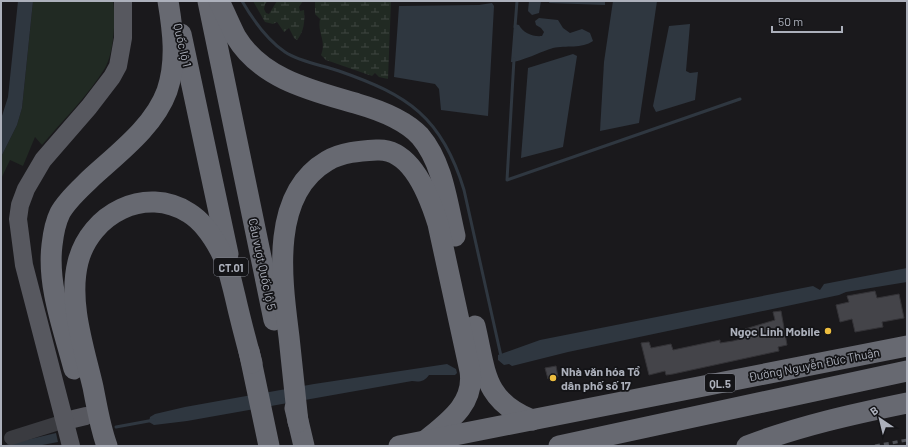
<svg xmlns="http://www.w3.org/2000/svg" width="908" height="447" viewBox="0 0 908 447" font-family="Barlow,sans-serif">
<defs>
<pattern id="wetland-marsh" width="20" height="14" patternUnits="userSpaceOnUse"><rect width="20" height="14" fill="#212a23"/><path d="M1 5h8M5 5V1M11 12h8M15 12V8" fill="none" stroke="#3f4641"/></pattern>
</defs>
<rect width="100%" height="100%" fill="#1a191c"/>
<path fill="#212a23" d="M33 1H113C116 18 114 53 105 68 88 96 63 120 42 145L35 137 23 166 10 160 1 179V157L17 125 22 108Z"/>
<g fill="url(#wetland-marsh)">
<path d="M253 1H268L265 4 264 9 266 13 269 14 277 1H303L299 7 300 11 304 10C305 21 304 32 297 40L294 38 289 28 284 32 277 22 273 24 265 22Z"/>
<path d="M315 1H391L388 79 379 77 375 73 372 76 326 60 321 55C327 41 317 33 320 19L315 14Z"/>
</g>
<g fill="#2f3740">
<polygon points="18,1 33,1 22,108 17,125 1,157 1,119 8,97"/>
<polygon points="529,1 541,1 539,13 532,15 528,11"/>
<polygon points="550,1 605,1 605,5 549,3"/>
<polygon points="613,1 657,1 639,123 600,131 604,62"/>
<polygon points="492,3 494,6 488,116 441,110 439,89 435,84 394,77 399,6 479,5"/>
<path d="M539 18 558 20 563 28 570 33 582 29 590 33 593 41C582 49 566 45 553 48 542 51 521 62 511 62L514 24 519 25C523 33 533 37 542 36L544 32 541 28 536 25 535 21Z"/>
<polygon points="690,24 686,71 690,73 698,72 695,100 656,112 653,106 669,26"/>
<polygon points="573,54 577,56 563,147 521,158 528,68"/>
<polygon points="907,268 907,282 846,292 839,295 568,352 512,366 509,364 504,365 498,360 498,355 540,340 813,286 820,290 824,284"/>
<path d="M447 364 456 369 457 373 455 375H429C424 382 419 382 412 381L187 421 154 425 149 422 150 417 155 414 185 407 314 384Z"/>
<polygon points="56,433 58,442 37,446 1,446"/>
</g>
<g fill="none" stroke-linecap="round" stroke-linejoin="round">
<g stroke="#2f3740" stroke-width="3">
<path d="M242 1C253 20 266 39 285 52 300 62 322 65 339 71 408 95 442 117 464 190L501 356"/>
<polyline points="515,27 517,1"/>
<polyline points="514,59 507,180 740,99"/>
<polyline points="116,427 154,420"/>
</g>
</g>
<g fill="#444449" stroke="#343337">
<polygon points="875,291 877,298 899,294 904,318 882,322 883,327 855,332 852,319 840,322 836,305 849,302 847,296"/>
<polygon points="781,311 787,345 778,347 779,351 673,374 666,375 665,371 649,375 641,343 649,342 651,348 671,344 673,350 720,340 720,343 733,341 741,339 739,334 746,332 745,329 775,320 773,312"/>
<polygon points="556,366 558,377 548,379 545,368"/>
</g>
<g fill="none" stroke-linecap="round" stroke-linejoin="round">
<polyline stroke="#3a3b40" stroke-width="14" points="11,438 65,421"/>
<g stroke="#57585f" stroke-width="18">
<polyline points="65,421 86,416"/>
<polyline points="71,446 24,265 18,219 20,205 26,189 43,160 89,107 112,77 118,66 123,38 123,1"/>
</g>
<g stroke="#676971" stroke-width="21">
<polyline points="208,1 274,320"/>
<path d="M219 1C225 13 230 25 236 37 262 80 314 91 358 104 379 110 405 120 420 136 443 163 447 202 455 236"/>
<polyline points="181,34 228,254"/>
<path d="M475 326C486 372 483 400 532 420"/>
<polyline points="249,351 269,446"/>
<path d="M74 369C64 330 47 286 52 245 53 236 56 221 60 213 67 200 80 189 90 179 117 154 154 127 167 91 177 61 173 31 168 1"/>
<polyline points="295,408 304,446"/>
<path d="M298 422C295 394 292 365 289 337 282 281 269 195 327 161 342 152 360 151 377 150 412 148 430 198 438 224L470 371C475 404 448 422 425 441"/>
<path d="M107 446C100 427 97 407 93 387 84 348 68 302 78 262 90 214 145 185 189 213 202 221 213 237 220 250 228 264 231 280 235 296 240 318 246 341 252 363"/>
<polyline points="399,446 907,346"/>
<polyline points="559,446 907,371"/>
<path d="M747 446C799 426 853 414 907 403"/>
</g>
<polyline stroke="#4f5157" stroke-width="3" stroke-dasharray="5 4" stroke-linecap="butt" points="875,446 907,440"/>
</g>
<g fill="#eebe3f" stroke="#141417" stroke-width="1.5">
<circle cx="828" cy="331" r="4"/>
<circle cx="553" cy="378" r="4"/>
</g>
<g text-anchor="middle" dominant-baseline="central" stroke-width="3.5" stroke-linejoin="round" paint-order="stroke">
<g fill="#141417" stroke="#7e818a" stroke-width="1">
<rect x="214" y="258" width="34" height="18" rx="3"/>
<rect x="705" y="374" width="30" height="18" rx="3"/>
</g>
<g font-size="11" font-weight="bold" fill="#acb0bb">
<text x="231" y="267">CT.01</text>
<text x="720" y="383">QL.5</text>
</g>
<g font-size="12" fill="#acb0bb" stroke="#141417">
<text transform="translate(183 45) rotate(77)">Quốc lộ 1</text>
<text transform="translate(263 264) rotate(78)">Cầu vượt Quốc lộ 5</text>
<text transform="translate(814 364) rotate(-11)">Đường Nguyễn Đức Thuận</text>
</g>
<g font-size="12" font-weight="bold" fill="#acb0bb" stroke="#141417" text-anchor="end">
<text x="820" y="331">Ngọc Linh Mobile</text>
<text x="561" y="371" text-anchor="start">Nhà văn hóa Tổ<tspan x="561" dy="14">dân phố số 17</tspan></text>
</g>
</g>
<rect width="908" height="447" fill="none" stroke="#acb0bb" stroke-width="4"/>
<g transform="translate(880 419) rotate(325)" stroke="#141417" stroke-width="3" paint-order="stroke">
<path d="M0-3L7 15L0 10L-7 15Z" fill="#acb0bb"/>
<text y="-6" font-size="11" font-weight="bold" text-anchor="middle" fill="#acb0bb">B</text>
</g>
<path d="M772 26v6h70v-6" fill="none" stroke="#acb0bb" stroke-width="2"/>
<text x="778" y="26" font-size="12" fill="#acb0bb" stroke="#141417" stroke-width="3" paint-order="stroke">50 m</text>
</svg>
